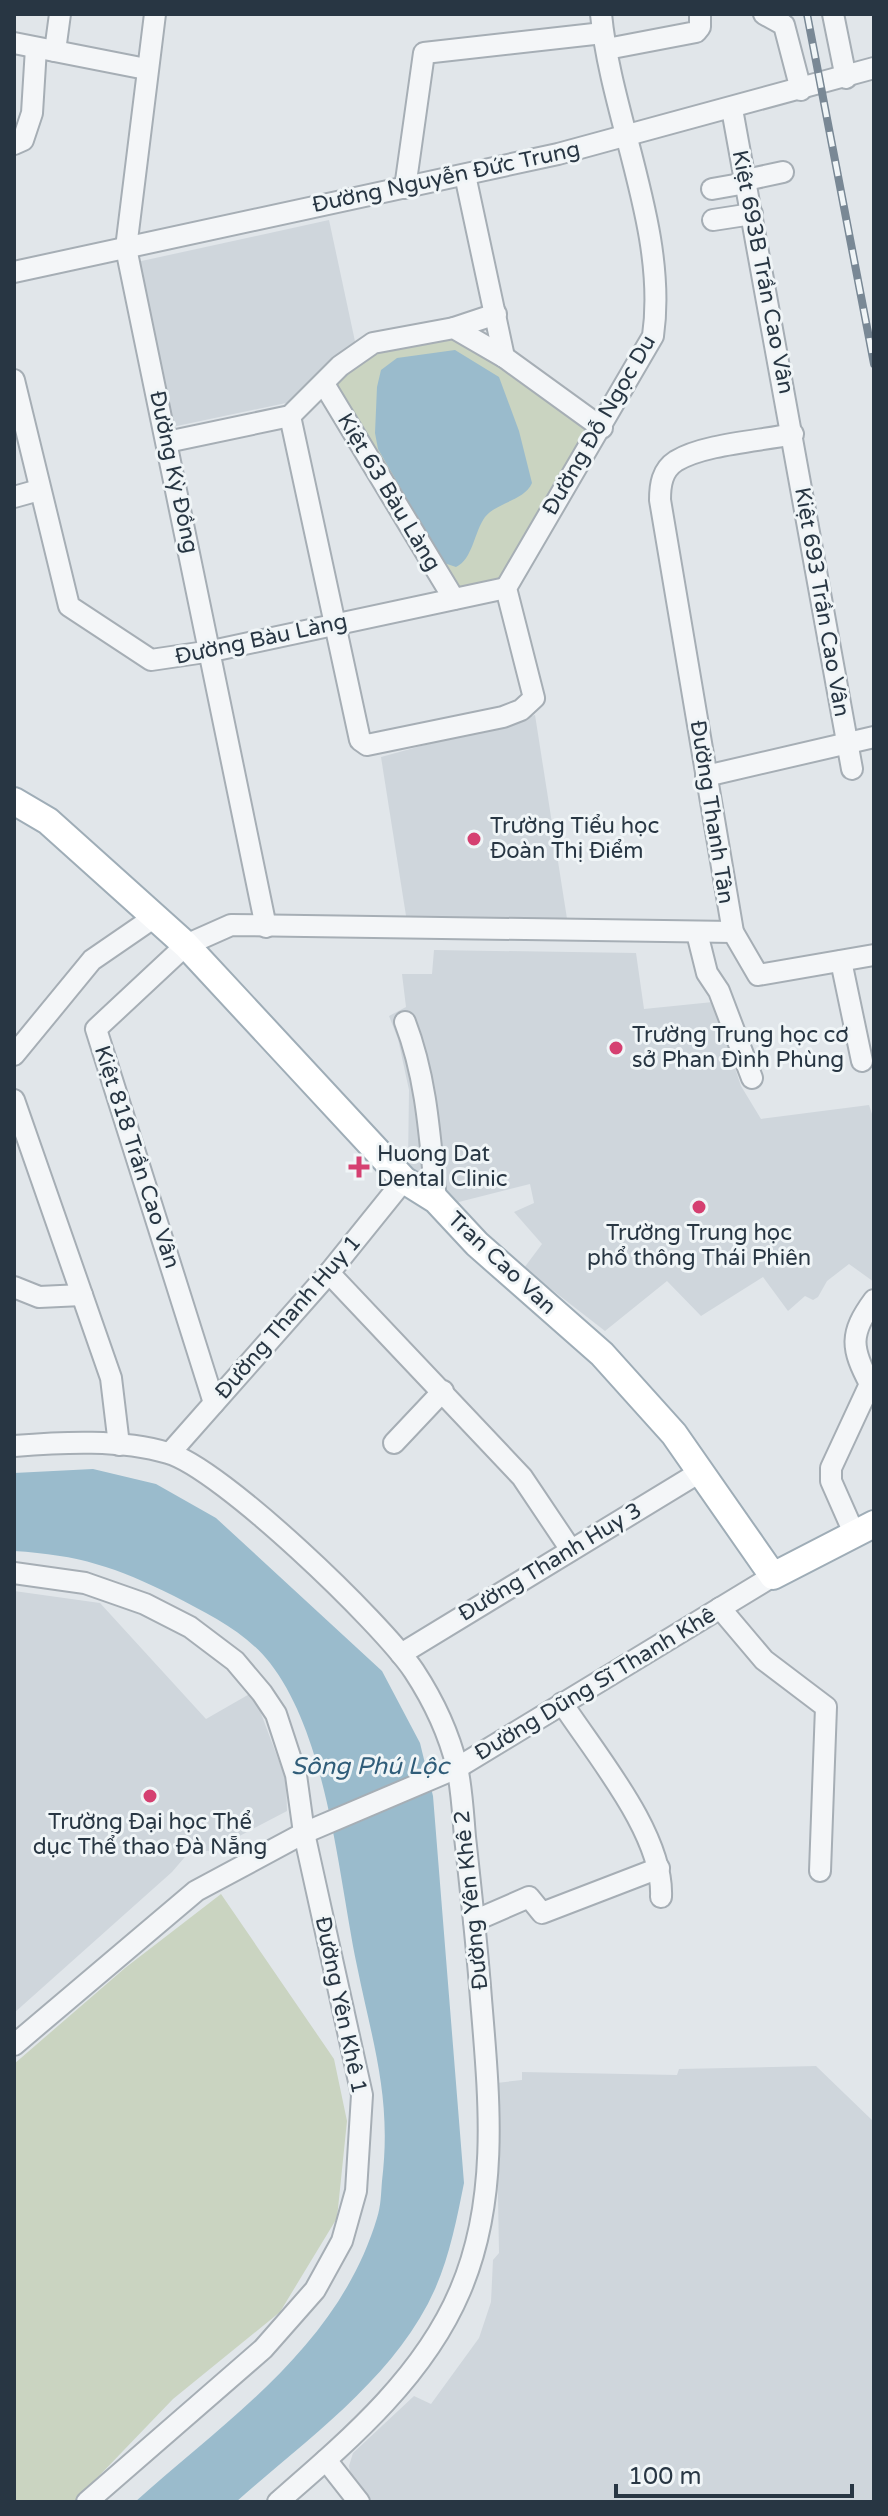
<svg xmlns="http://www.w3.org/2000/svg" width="888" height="2516" viewBox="0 0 888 2516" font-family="'Varela Round',sans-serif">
<rect width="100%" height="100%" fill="#e1e6ea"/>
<g fill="#cfd6dc">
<polygon points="329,220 356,346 291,402 172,427 137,262"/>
<polygon points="535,715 568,925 407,922 381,757"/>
<polygon points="434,950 636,953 644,1009 713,1002 741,1086 761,1119 869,1105 874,1120 874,1282 849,1264 827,1281 818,1297 813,1300 805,1296 788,1311 763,1277 701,1316 667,1281 605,1331 524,1268 542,1244 514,1212 534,1203 530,1184 447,1205 408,1163 409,1090 398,1039 389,1016 406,1007 402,974 432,974"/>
<polygon points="14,1591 100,1603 206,1719 253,1692 286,1780 287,1811 211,1851 190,1851 172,1872 14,2013"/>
<polygon points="816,2066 874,2122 874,2502 371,2502 351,2478 349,2466 353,2453 414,2396 431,2404 479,2338 491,2302 493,2260 499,2253 496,2083 522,2080 522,2072 677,2075 679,2069"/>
</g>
<g fill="#cad4c1">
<polygon points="439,332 502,357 588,430 503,583 452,593 331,390 368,354"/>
<polygon points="221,1894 334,2059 347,2121 337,2218 280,2312 173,2399 74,2502 14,2502 14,2064 125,1968"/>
</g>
<g fill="#9abbcc">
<path d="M455 350 499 377 519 431 532 483C524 501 497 502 485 517 474 532 473 559 456 567L444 563 378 449 375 433 377 387 381 370 397 358Z"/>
<path d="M93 1469 156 1484 216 1518 382 1671 420 1743 433 1796 464 2183C457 2218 450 2255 435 2289 396 2377 307 2439 236 2502H135C229 2418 339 2345 377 2218 381 2206 381 2193 382 2181 392 2098 373 2045 357 1966 338 1874 328 1738 270 1663 246 1632 208 1614 174 1596 116 1567 79 1555 14 1551V1473Z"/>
</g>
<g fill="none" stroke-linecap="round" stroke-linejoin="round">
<defs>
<g id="minor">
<polyline points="155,14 126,248 266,927"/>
<polyline points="764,14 784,25 801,90"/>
<polyline points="833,14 846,78"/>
<polyline points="14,43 146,69"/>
<polyline points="607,49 696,32 700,27 700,14"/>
<polyline points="55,51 60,14"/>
<polyline points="732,109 852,769"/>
<polyline points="14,144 23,140 32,113 36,48"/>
<polyline points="465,175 504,357"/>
<polyline points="746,180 783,172"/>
<polyline points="405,188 424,53 603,33"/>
<polyline points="712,189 746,183"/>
<polyline points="713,220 752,214"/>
<polyline points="14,272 558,154 874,68"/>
<polyline points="454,328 496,314"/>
<polyline points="14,380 69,606 151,660 212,651 506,588"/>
<polyline points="324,384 454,599"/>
<path d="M290 416 360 740 367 745 503 717 521 710 534 698 506 588 653 336C668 231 611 118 601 14"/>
<path d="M793 434C760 441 704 444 676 461 662 470 660 485 660 500L733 932 758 975 874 955"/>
<polyline points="167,442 290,416 340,366 373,343 454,328 504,357 602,428"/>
<polyline points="14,497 39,490"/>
<polyline points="706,776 874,737"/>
<polyline points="697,933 707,973 719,991 752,1078"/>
<polyline points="841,961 862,1061"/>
<path d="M405 1022C427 1079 430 1139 436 1200"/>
<polyline points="14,1055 92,960 156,916"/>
<polyline points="14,1100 111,1378 119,1445"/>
<polyline points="329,1273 522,1477 571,1550"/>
<polyline points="14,1287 39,1297 82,1295"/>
<polyline points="214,1403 96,1029 186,945 231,925 733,932"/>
<polyline points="394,1443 443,1391"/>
<path d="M14 1446C63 1442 121 1439 168 1453 221 1468 382 1623 414 1671 433 1700 449 1734 457 1767 462 1790 463 1814 465 1837 471 1891 477 1945 481 1999 489 2096 500 2198 460 2291 423 2378 348 2441 278 2502"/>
<polyline points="170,1453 329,1273 404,1180"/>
<path d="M854 1533 831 1481V1468L870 1384C851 1348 849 1334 874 1300"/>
<polyline points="14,1573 85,1583 145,1604 190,1627 235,1661 262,1693 276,1714 296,1775 304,1833 362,2095 356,2191 342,2241 315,2290 263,2349 87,2502"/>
<polyline points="720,1608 764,1660 826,1707 820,1871"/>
<polyline points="401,1654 700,1472"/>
<path d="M562 1703C596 1755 664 1835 661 1897"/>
<polyline points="474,1921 529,1897 542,1913 659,1868"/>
<polyline points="14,2045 196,1891 304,1833 457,1768 773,1576"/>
<polyline points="326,2460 359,2502"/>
</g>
<polyline id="major" points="14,801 48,821 186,945 404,1180 436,1200 477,1244 602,1354 674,1434 773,1576 874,1524"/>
</defs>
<use href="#minor" stroke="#a6aeb5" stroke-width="24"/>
<use href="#major" stroke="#9fadb7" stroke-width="30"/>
<use href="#minor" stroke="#f4f6f8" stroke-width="20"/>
<use href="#major" stroke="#fff" stroke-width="26"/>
<defs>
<polyline id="rail" points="807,14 874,364"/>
</defs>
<use href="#rail" stroke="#798895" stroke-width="8"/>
<use href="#rail" stroke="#f0f5f7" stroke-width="5" stroke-dasharray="15" stroke-linecap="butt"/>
</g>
<g fill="#d54071" stroke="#f0f5f7" stroke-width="3">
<circle cx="474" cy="839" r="8"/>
<circle cx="616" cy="1048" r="8"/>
<path d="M355 1155h8v8h8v8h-8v8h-8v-8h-8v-8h8z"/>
<circle cx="699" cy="1207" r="8"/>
<circle cx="150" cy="1796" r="8"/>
</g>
<g text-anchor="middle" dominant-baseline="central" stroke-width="6" stroke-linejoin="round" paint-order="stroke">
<g font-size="22" fill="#283643" stroke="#f0f5f7">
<text transform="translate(446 177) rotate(-12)">Đường Nguyễn Đức Trung</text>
<text transform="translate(763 272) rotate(79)">Kiệt 693B Trần Cao Vân</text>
<text transform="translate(599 425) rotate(-60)">Đường Đỗ Ngọc Du</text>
<text transform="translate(174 472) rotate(78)">Đường Kỳ Đồng</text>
<text transform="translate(389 492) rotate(59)">Kiệt 63 Bàu Làng</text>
<text transform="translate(822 602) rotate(80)">Kiệt 693 Trần Cao Vân</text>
<text transform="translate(261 639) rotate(-12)">Đường Bàu Làng</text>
<text transform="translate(712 812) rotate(81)">Đường Thanh Tân</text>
<text transform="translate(137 1157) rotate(72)">Kiệt 818 Trần Cao Vân</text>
<text transform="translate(502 1263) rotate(43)">Tran Cao Van</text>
<text transform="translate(288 1317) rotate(-49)">Đường Thanh Huy 1</text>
<text transform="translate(550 1562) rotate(-31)">Đường Thanh Huy 3</text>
<text transform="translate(595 1684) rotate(-31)">Đường Dũng Sĩ Thanh Khê</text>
<text transform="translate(471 1900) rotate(-96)">Đường Yên Khê 2</text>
<text transform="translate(341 2005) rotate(78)">Đường Yên Khê 1</text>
</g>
<g font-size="22" fill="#283643" stroke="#f0f5f7" text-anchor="start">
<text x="490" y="826">Trường Tiểu học<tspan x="490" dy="25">Đoàn Thị Điểm</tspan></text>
<text x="632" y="1035">Trường Trung học cơ<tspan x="632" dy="25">sở Phan Đình Phùng</tspan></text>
<text x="377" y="1154">Huong Dat<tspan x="377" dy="25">Dental Clinic</tspan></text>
<text x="699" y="1233" text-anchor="middle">Trường Trung học<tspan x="699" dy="25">phổ thông Thái Phiên</tspan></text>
<text x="150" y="1822" text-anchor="middle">Trường Đại học Thể<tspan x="150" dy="25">dục Thể thao Đà Nẵng</tspan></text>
</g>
<g font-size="24" font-style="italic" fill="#305d79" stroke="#f0f5f7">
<text x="370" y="1766">Sông Phú Lộc</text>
</g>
</g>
<rect width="888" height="2516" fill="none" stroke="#283643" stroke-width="32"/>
<path d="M616 2484v12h236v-12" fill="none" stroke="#283643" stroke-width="4"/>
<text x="628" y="2484" font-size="24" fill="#283643" stroke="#f0f5f7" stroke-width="6" paint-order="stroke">100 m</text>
</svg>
